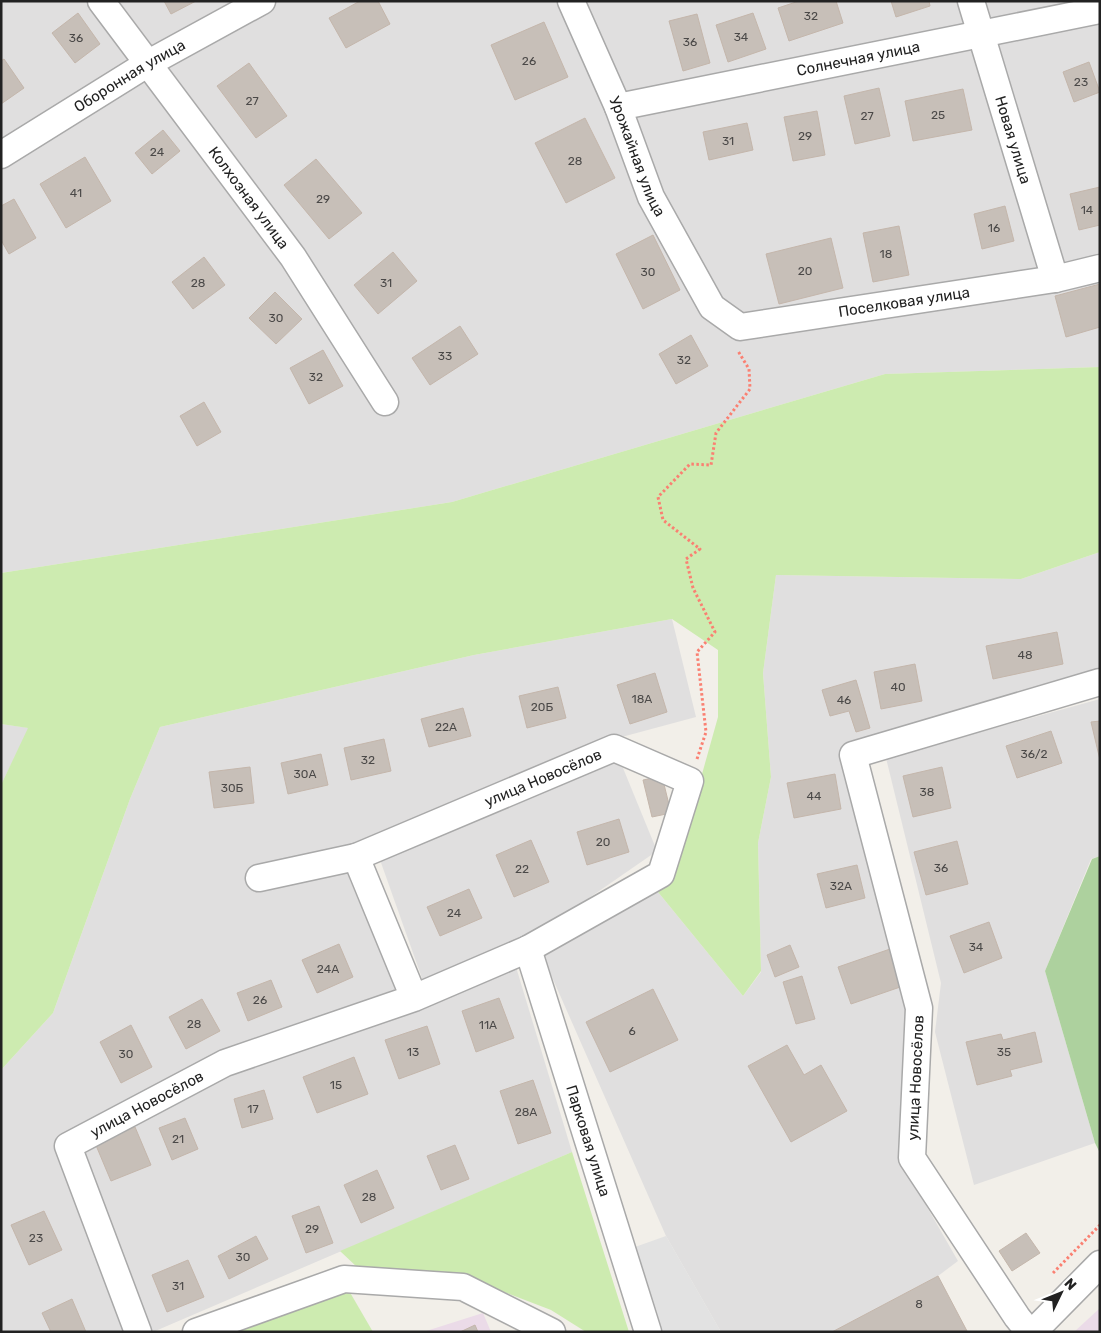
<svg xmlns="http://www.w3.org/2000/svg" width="1101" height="1333" viewBox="0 0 1101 1333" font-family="Rubik,sans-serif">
<rect width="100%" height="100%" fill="#f2efe9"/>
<g fill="#e0dfdf">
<polygon points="1,1 1100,1 1100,367 885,374 452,502 1,573"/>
<polygon points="1100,552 1100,671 848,744 912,1005 900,1160 958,1261 938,1276 832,1332 721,1332 666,1236 541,952 658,892 743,996 761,972 758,843 771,777 763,673 776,575 1021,579"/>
<polygon points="672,619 696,717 592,745 353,848 349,878 396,989 217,1055 61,1138 126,1332 1,1332 1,1070 53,1013 130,799 160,727 474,655"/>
<polygon points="1100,699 1100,856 1091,859 1045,971 1095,1143 974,1185 935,1032 941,983 886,758"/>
<polygon points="1,724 29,728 1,785"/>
<polygon points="609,759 623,768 657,851 534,936 423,981 379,857"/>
<polygon points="516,967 572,1152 153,1332 148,1332 77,1148 223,1075"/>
</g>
<g fill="#ebdbe8">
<polygon points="1100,1308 1100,1332 1074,1332"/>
<polygon points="483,1313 491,1332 423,1332"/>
</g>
<g fill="#cdebb0">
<polygon points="1100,367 1100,552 1021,579 776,575 763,673 771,777 758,843 761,971 743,996 658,892 674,874 718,717 718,650 672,619 474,655 160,727 130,799 53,1013 1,1070 1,785 28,728 1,724 1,573 452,502 885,374"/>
<polygon points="572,1152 629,1332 586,1332 551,1310 463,1276 358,1268 340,1251"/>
<polygon points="348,1289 373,1332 225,1332"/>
</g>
<polygon fill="#add19e" points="1100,856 1100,1153 1095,1143 1045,971 1092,859"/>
<polygon fill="#e2e2e2" points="666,1236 721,1332 660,1332 635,1247"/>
<g fill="#c7bfb8" stroke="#c4b6ab">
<polygon points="164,1 196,1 171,14"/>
<polygon points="360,1 378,1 390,24 346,48 329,18"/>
<polygon points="799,1 836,1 843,23 789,41 778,8"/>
<polygon points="891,1 929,1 930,6 896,17"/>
<polygon points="78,13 100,44 75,63 52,33"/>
<polygon points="753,13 766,49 728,62 716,25"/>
<polygon points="697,14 710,63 683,71 669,21"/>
<polygon points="544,22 568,77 515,100 491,45"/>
<polygon points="4,59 24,88 1,104 1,61"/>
<polygon points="1089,62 1100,92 1074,102 1063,72"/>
<polygon points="249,63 287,116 256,138 217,86"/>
<polygon points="879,88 890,136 855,144 844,96"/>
<polygon points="963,89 972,130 913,141 905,101"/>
<polygon points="817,111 825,155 793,161 784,117"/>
<polygon points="585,118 615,178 566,203 535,143"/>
<polygon points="747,123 753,150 709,160 703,132"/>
<polygon points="163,130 180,151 152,174 135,153"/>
<polygon points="85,157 111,201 66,228 40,184"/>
<polygon points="316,159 362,213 329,239 284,185"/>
<polygon points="1100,187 1100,225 1079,230 1070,194"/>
<polygon points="14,199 36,238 9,254 1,240 1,206"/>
<polygon points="1005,206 1014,241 982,249 974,214"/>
<polygon points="899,226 909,275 873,282 863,233"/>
<polygon points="653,235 680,290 643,309 616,254"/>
<polygon points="831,238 843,288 779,304 766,254"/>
<polygon points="393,252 417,281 378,314 354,285"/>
<polygon points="204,257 225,285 193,309 172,282"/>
<polygon points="1100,284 1100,327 1066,337 1055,296"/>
<polygon points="275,292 302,319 276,344 249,318"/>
<polygon points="460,326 478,354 430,385 412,358"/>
<polygon points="691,335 708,366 676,384 659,354"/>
<polygon points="323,350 343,386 309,404 290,368"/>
<polygon points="204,402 221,432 197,446 180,416"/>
<polygon points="1057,632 1063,664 993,679 986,646"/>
<polygon points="915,664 922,701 881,709 874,672"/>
<polygon points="655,673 667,712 630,724 617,685"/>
<polygon points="856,680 870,728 856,732 849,711 830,716 822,690"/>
<polygon points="558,687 566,718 527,728 519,696"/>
<polygon points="463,708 471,736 429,747 421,719"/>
<polygon points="1100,721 1100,760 1091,722"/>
<polygon points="1051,731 1062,763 1017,778 1006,746"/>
<polygon points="384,739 391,771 351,780 344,748"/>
<polygon points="321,754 328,785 288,794 281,763"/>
<polygon points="250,767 254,803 214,808 209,772"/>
<polygon points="942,767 951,808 913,817 903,776"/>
<polygon points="835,774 841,809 794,818 787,783"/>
<polygon points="662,776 671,813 652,817 643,780"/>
<polygon points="619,819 629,852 587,865 577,832"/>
<polygon points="531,840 549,882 514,897 496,855"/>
<polygon points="957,841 968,884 926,895 914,852"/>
<polygon points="857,865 865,898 826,908 817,874"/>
<polygon points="469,889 482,918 440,936 427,907"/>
<polygon points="989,922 1002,958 964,973 950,936"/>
<polygon points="339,944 353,977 317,993 302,960"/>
<polygon points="790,945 799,967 775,977 767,955"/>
<polygon points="893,948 906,985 851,1004 838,967"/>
<polygon points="802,976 815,1019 796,1024 783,982"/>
<polygon points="271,980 282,1007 248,1021 237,993"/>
<polygon points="653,989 678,1040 610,1072 586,1022"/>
<polygon points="499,998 514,1038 476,1052 462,1011"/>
<polygon points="202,999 220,1031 186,1049 169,1017"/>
<polygon points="131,1025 152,1067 121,1083 100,1042"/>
<polygon points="427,1026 440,1064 399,1079 385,1040"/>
<polygon points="1035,1032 1042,1062 1010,1070 1012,1076 977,1085 966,1042 1001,1034 1003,1040"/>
<polygon points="787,1045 804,1075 821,1065 847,1111 791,1142 748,1066"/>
<polygon points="354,1057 368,1094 317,1113 303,1077"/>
<polygon points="533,1080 551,1133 518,1144 500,1091"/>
<polygon points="264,1090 273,1119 242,1128 234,1099"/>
<polygon points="185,1118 198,1149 172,1160 159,1128"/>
<polygon points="135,1127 151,1165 111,1181 95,1143"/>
<polygon points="455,1145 469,1179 441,1190 427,1156"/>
<polygon points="377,1170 394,1208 361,1223 344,1185"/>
<polygon points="319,1206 333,1243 306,1253 292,1216"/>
<polygon points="44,1211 62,1250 29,1265 11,1225"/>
<polygon points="1026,1233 1040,1253 1012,1271 999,1251"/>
<polygon points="256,1236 268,1259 229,1279 218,1256"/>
<polygon points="188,1260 204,1297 167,1312 152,1275"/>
<polygon points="938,1276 967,1331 832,1332"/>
<polygon points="72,1299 86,1332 51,1332 42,1313"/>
<polygon points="475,1325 478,1332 460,1332"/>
</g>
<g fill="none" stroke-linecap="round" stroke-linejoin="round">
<defs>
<g id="minor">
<path id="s1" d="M101 1 293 257 385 402"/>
<path id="s2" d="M571 1 618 107 651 197 712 307 740 327 1055 279 1100 268"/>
<path id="s3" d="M971 1 1055 279"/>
<path id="s4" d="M618 107 1100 10"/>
<path id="s5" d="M1 155 147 64 262 1"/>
<polyline points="259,878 356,857"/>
<path id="s6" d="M528 949 648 1332"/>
<path id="s7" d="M138 1332 68 1146 225 1063 414 998 528 949 661 874 690 781 614 748 356 857 414 998"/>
<polyline points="196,1332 344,1279 463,1287 552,1332"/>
<path id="s8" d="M1029 1332 1017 1317 912 1158 919 1008 853 755 1100 682"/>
<polyline points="1033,1332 1100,1264"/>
</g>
</defs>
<use href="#minor" stroke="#a9a9a9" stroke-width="29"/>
<g stroke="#fa8072" stroke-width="3" stroke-dasharray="2.5 2.5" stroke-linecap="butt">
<polyline points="697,759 706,732 697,652 715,632 693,588 686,559 700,549 663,520 658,497 690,464 711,465 716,433 750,389 749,369 738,351"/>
<polyline points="1053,1273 1100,1225"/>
</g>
<use href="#minor" stroke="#fff" stroke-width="26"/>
</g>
<g text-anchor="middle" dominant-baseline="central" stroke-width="4" stroke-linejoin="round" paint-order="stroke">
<g font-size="12" fill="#4b4948">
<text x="811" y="16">32</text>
<text x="741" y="37">34</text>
<text x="76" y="38">36</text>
<text x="690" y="42">36</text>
<text x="529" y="61">26</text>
<text x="1081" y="82">23</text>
<text x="252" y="101">27</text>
<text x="938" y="115">25</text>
<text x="867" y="116">27</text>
<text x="805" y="136">29</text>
<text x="728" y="141">31</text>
<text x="157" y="152">24</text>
<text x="575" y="161">28</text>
<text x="76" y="193">41</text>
<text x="323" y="199">29</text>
<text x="1087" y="210">14</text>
<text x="994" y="228">16</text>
<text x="886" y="254">18</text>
<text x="805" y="271">20</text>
<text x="648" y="272">30</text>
<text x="198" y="283">28</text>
<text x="386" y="283">31</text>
<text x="276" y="318">30</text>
<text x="445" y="356">33</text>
<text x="684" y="360">32</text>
<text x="316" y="377">32</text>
<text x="1025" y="655">48</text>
<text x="898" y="687">40</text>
<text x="642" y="699">18А</text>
<text x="844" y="700">46</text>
<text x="542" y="707">20Б</text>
<text x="446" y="727">22А</text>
<text x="1034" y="754">36/2</text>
<text x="368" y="760">32</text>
<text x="305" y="774">30А</text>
<text x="232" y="788">30Б</text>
<text x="927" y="792">38</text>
<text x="814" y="796">44</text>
<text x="603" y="842">20</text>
<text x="941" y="868">36</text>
<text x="522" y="869">22</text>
<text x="841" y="886">32А</text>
<text x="454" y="913">24</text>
<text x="976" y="947">34</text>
<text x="328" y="969">24А</text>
<text x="260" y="1000">26</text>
<text x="194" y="1024">28</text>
<text x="488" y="1025">11А</text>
<text x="632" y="1031">6</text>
<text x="413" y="1052">13</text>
<text x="1004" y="1052">35</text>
<text x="126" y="1054">30</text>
<text x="336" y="1085">15</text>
<text x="253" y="1109">17</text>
<text x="526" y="1112">28А</text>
<text x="178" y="1139">21</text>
<text x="369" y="1197">28</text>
<text x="312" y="1229">29</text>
<text x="36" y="1238">23</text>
<text x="243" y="1257">30</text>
<text x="178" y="1286">31</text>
<text x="919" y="1304">8</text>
</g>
<g font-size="15" fill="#222" stroke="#fff">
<text stroke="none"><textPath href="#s4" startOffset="245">Солнечная улица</textPath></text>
<text stroke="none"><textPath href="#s5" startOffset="151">Оборонная улица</textPath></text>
<text stroke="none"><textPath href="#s3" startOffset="145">Новая улица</textPath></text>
<text stroke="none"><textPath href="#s2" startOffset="169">Урожайная улица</textPath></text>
<text stroke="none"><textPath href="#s1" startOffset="246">Колхозная улица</textPath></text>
<text stroke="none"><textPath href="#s2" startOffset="538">Поселковая улица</textPath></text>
<text transform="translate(543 778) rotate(-23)">улица Новосёлов</text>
<text stroke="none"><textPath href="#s8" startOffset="290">улица Новосёлов</textPath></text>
<text stroke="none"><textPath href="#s7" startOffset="288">улица Новосёлов</textPath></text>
<text stroke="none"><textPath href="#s6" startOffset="201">Парковая улица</textPath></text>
</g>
</g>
<rect width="1101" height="1333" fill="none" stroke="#222222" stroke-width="5"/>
<g transform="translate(1061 1293) rotate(47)" stroke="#ffffff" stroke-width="4" paint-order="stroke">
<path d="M0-4L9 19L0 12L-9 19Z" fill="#222222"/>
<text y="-8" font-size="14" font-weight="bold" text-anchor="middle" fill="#222222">N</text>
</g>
</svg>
